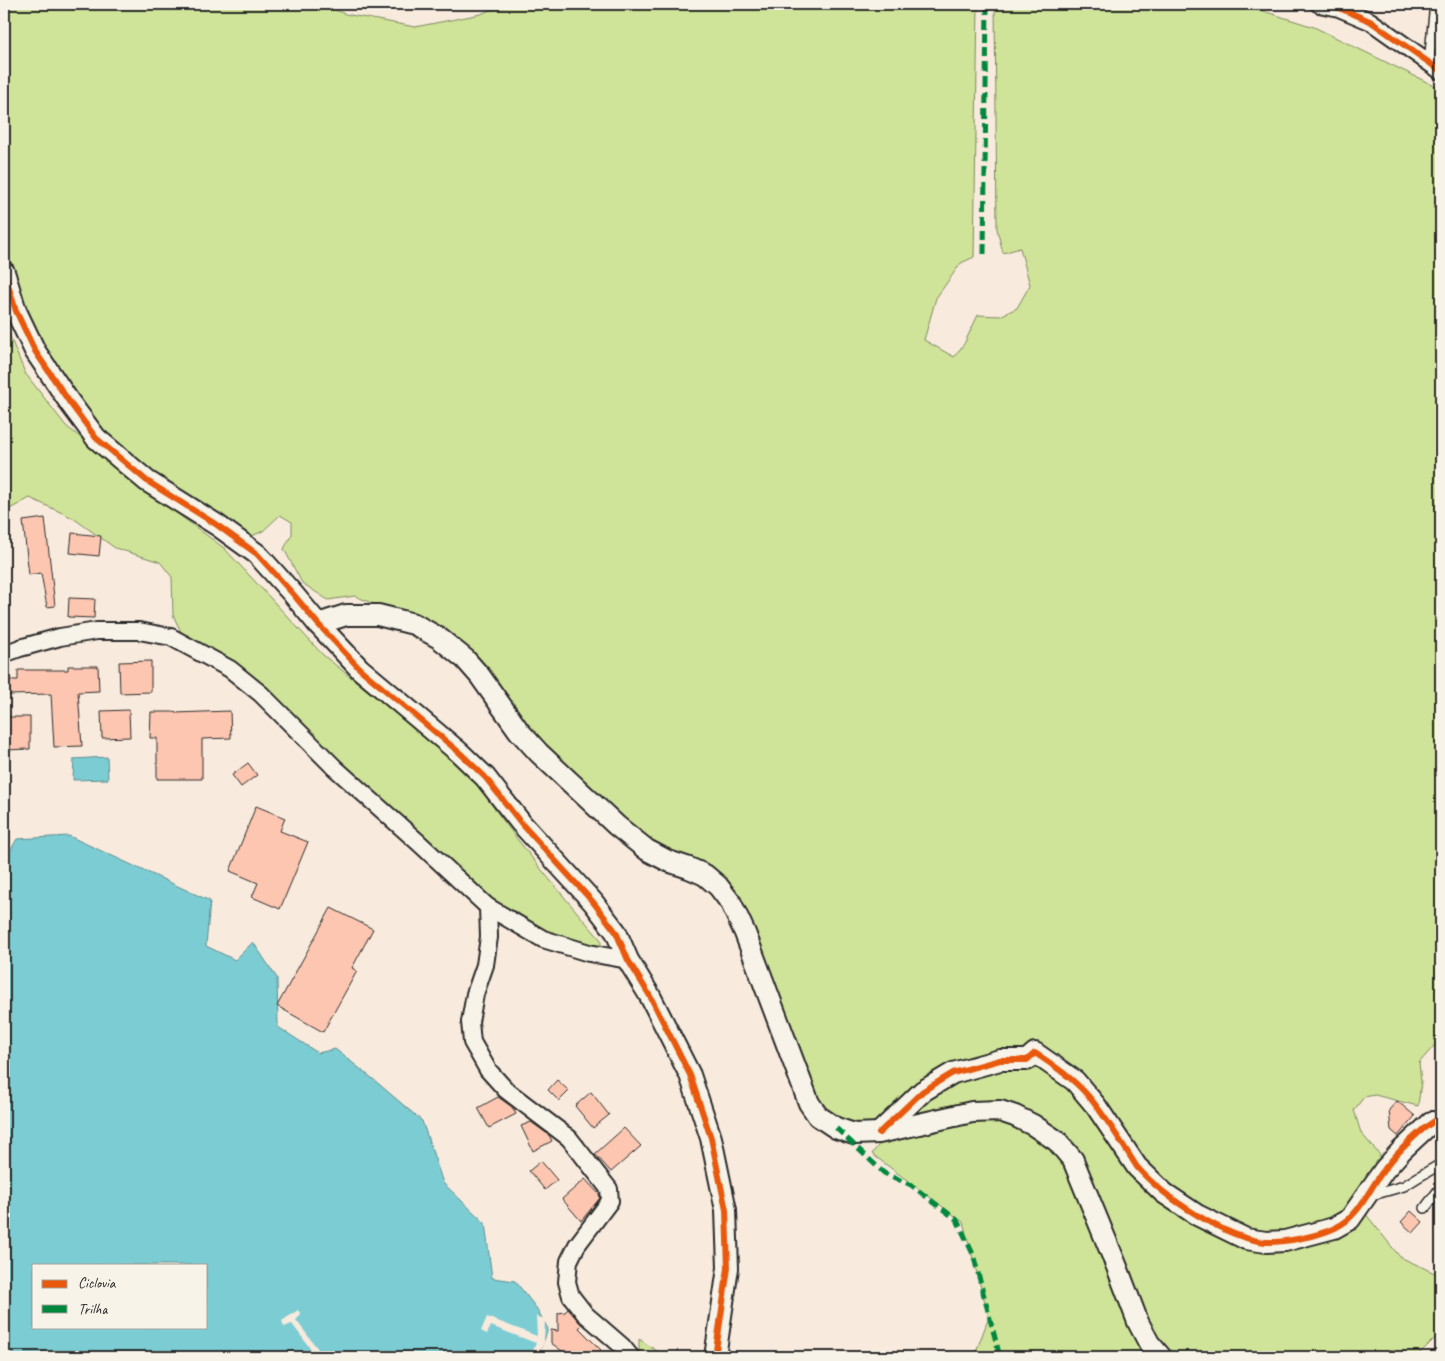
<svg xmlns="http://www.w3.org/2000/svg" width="1445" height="1361" viewBox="0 0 1445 1361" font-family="Caveat,sans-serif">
<rect width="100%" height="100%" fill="#f8eadd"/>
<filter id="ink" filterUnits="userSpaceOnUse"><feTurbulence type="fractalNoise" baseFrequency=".02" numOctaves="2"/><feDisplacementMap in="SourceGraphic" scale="10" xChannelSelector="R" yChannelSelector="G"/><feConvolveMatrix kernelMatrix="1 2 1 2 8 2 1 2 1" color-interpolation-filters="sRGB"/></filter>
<g filter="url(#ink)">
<g fill="#cfe498" stroke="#7d8862">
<polygon points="4,4 322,4 345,14 415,27 481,14 492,9 524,4 978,4 974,257 961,263 936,298 924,340 954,357 964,344 978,315 1000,316 1017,308 1030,285 1020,248 1003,253 997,229 995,4 1241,4 1314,27 1441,89 1441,1016 1439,1018 1440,1039 1419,1063 1421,1082 1418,1106 1375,1095 1364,1097 1354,1110 1361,1133 1380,1155 1371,1179 1353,1198 1400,1257 1441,1276 1441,1332 1416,1357 974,1357 989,1317 963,1222 872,1154 909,1104 866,1129 834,1118 817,1105 730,894 644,845 522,729 490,677 381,607 355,596 328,600 302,583 284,549 292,534 292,522 280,515 263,531 252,536 149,477 83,412 31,336 4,264"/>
<path d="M4 322 25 373 66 426 167 506 224 548 323 655 469 772C508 831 554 886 601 940V948L576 947 499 910 236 665 182 634 173 615 172 577 160 562 115 548 73 518 30 498 4 512Z"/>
<polygon points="639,1339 666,1357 639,1357"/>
</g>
<g fill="#7ccdd3" stroke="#5c8c90" fill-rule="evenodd">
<polygon points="107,757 108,779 73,780 74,759"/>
<path d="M69 836 210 901 206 946 235 960 253 942 277 978 278 1027 318 1053 335 1049 373 1079 422 1121 443 1183 485 1223 492 1278 515 1281 537 1309 548 1329 538 1357H4V862L17 839ZM34 1265H206V1327H34Z"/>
</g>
<g fill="#f8eadd">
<polygon points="298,1310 301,1315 296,1320 324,1357 317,1357 292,1324 284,1327 282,1321"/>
<polygon points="536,1316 545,1319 544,1342 539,1354 532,1353 536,1343 491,1326 487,1334 481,1331 487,1317 537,1336"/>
</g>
<g fill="#fdc6b0" stroke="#2b2b2b">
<polygon points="45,518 55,606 47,607 41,573 29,575 23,521"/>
<polygon points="72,533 101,536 99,556 70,553"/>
<polygon points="69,598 95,599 94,618 68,617"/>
<polygon points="151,661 151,692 120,693 119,662"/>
<polygon points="68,666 98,666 99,691 78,692 82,746 54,747 51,694 8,695 8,680 18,680 18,670 68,670"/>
<polygon points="129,710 130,737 102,738 101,711"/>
<polygon points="230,711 231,738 202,739 202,779 157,779 157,738 150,738 151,712 175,712 175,713"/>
<polygon points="4,717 30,717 30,749 4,750"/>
<polygon points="248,763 257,775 241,787 232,775"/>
<polygon points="256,806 285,818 280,831 308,842 280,909 252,897 258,883 230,871"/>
<polygon points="331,908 373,929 352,968 357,971 323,1032 277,1006"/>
<polygon points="557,1080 569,1091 559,1101 548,1090"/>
<polygon points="591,1092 609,1115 593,1128 575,1106"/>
<polygon points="498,1097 512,1107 516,1114 489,1128 478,1108"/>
<polygon points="1397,1101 1415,1116 1398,1136 1391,1130 1389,1110"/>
<polygon points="531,1122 549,1135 552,1141 533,1151 521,1126"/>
<polygon points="624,1128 641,1146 611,1172 595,1154"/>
<polygon points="541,1161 557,1180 545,1190 529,1171"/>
<polygon points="585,1179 599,1194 600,1198 581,1221 562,1199"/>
<polygon points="1411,1211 1423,1222 1413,1233 1401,1222"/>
<polygon points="568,1309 582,1325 579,1328 601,1350 594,1356 589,1354 586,1357 560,1357 565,1353 551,1343 551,1330 558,1331 558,1313 565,1312"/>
</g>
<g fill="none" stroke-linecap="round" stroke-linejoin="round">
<defs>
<g id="service">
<polyline points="1429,63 1434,13 1434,4"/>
<polyline points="1369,1196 1404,1186 1420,1176 1441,1164"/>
<polyline points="1425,1208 1441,1187"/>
</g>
<g id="minor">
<polyline points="1319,4 1339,8 1370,21 1441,71"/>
<polyline points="4,654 20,648 60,637 97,631 139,631 171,637 230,669 261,694 335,768 418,842 488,907 543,939 589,953 628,960"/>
<polyline points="488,907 489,937 485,965 475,994 470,1022 472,1042 488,1070 506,1090 569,1138 609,1189 610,1201 577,1245 569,1261 567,1282 571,1296 585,1314 622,1346 631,1357"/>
</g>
<g id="tertiary">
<polyline points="4,272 16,311 35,351 70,403 96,438 147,481 217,525 257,554 293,594 318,624 360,669 460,753 485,777 521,823 593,902 616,932 628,960 650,996 690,1075 711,1138 726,1210 728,1268 715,1357"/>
<polyline points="318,624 346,615 378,615 414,624 439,638 465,659 480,676 519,731 539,753 617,826 647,850 668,861 689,868 705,875 718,886 731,903 745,933 809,1103 818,1116 836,1128 854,1134 879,1133 972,1112 1000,1111 1015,1116 1033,1125 1057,1141 1073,1160 1117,1267 1138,1322 1149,1343 1161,1357"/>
<polyline points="880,1132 923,1091 953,1073 1000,1060 1027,1060 1035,1053 1075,1081 1096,1106 1137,1167 1164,1193 1197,1215 1246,1239 1266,1242 1285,1241 1334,1228 1350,1219 1384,1170 1402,1150 1432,1122"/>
</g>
</defs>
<use href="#service" stroke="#2b2b2b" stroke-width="12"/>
<use href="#minor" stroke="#2b2b2b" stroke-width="20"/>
<use href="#tertiary" stroke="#2b2b2b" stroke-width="24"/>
<use href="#service" stroke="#f7f3e8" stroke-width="9"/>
<use href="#minor" stroke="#f7f3e8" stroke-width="16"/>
<use href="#tertiary" stroke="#f7f3e8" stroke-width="20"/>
<g stroke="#00873e" stroke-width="5" stroke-dasharray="10 5" stroke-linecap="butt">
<polyline points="984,254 987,4"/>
<polyline points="836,1128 884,1173 911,1185 957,1220 973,1254 1000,1357"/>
</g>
<defs>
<g id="cycleway">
<polyline points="1319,4 1339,8 1370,21 1441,71"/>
<polyline points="4,272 16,311 35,351 70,403 96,438 147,481 217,525 257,554 293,594 318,624 360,669 460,753 485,777 521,823 593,902 616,932 628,960 650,996 690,1075 711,1138 726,1210 728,1268 715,1357"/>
<path d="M879 1133 923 1091 953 1073 1000 1060H1027L1035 1053C1059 1069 1080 1083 1097 1107 1107 1120 1116 1134 1125 1148 1129 1154 1133 1161 1137 1167 1163 1197 1225 1238 1265 1242 1284 1243 1318 1236 1335 1228 1359 1217 1368 1191 1383 1171 1395 1155 1423 1125 1441 1118"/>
</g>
</defs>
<use href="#cycleway" stroke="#f7f3e8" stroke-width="9"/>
<use href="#cycleway" stroke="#e8590c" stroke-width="6"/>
</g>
</g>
<rect width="1445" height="1361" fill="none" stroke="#f7f3e8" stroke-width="20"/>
<rect x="10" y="10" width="1425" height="1341" fill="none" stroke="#2b2b2b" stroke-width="2" filter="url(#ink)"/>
<rect x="32" y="1264" width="175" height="65" fill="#f7f3e8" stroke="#a5a39c"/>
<rect x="42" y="1280" width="25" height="8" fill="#e8590c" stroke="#a5a39c"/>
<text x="78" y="1288" font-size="15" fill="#2b2b2b">Ciclovia</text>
<rect x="42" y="1305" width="25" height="8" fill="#00873e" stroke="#a5a39c"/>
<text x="78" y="1314" font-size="15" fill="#2b2b2b">Trilha</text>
</svg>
